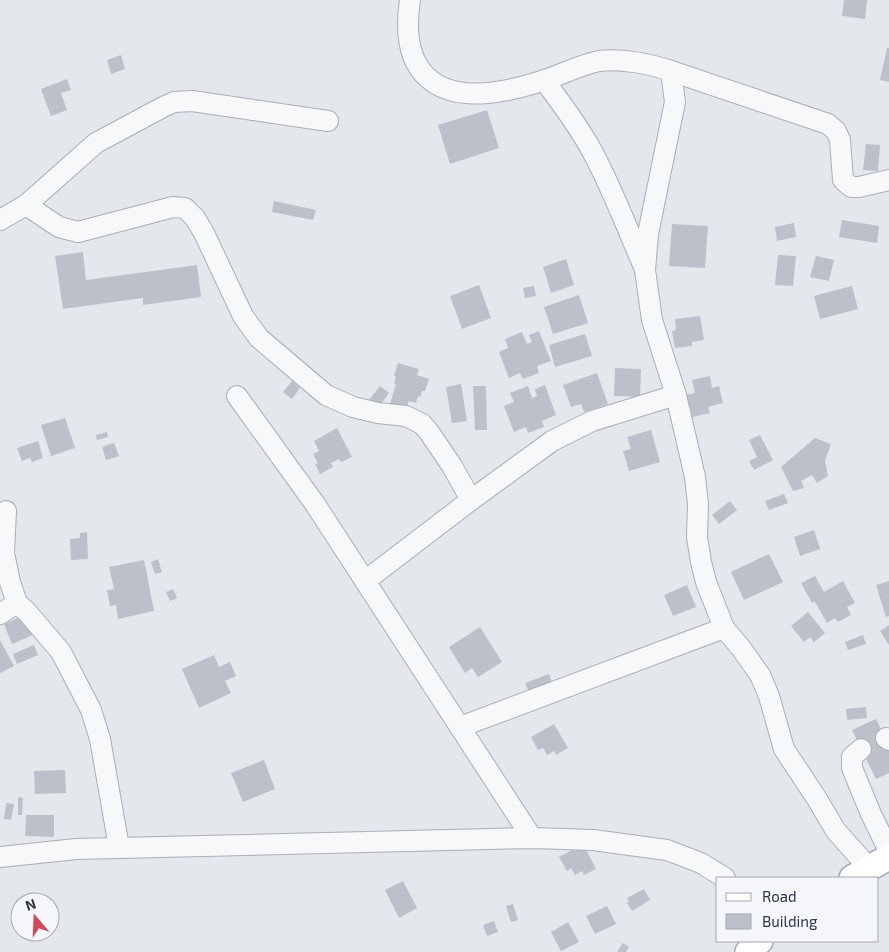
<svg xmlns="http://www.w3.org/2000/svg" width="889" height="952" viewBox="0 0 889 952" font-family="'Exo 2',sans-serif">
<rect width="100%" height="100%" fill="#e4e7ec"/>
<g fill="#bbc0ca">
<polygon points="844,0 867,0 865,19 842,16"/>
<polygon points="887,48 889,48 889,82 880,80"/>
<polygon points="121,55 125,69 111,74 107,60"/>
<polygon points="67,79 71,90 61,93 67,110 51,116 41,89"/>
<polygon points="487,110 499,148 450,164 438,125"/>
<polygon points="866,144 880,145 878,171 863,170"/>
<polygon points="274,201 316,210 313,220 272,212"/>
<polygon points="842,220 879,226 877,243 839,237"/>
<polygon points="794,223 796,237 777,241 775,227"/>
<polygon points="672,224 708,226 705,268 669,266"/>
<polygon points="83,252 86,280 197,265 201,297 143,305 143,298 63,309 55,256"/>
<polygon points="778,255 796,256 793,286 775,285"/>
<polygon points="816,256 834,260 829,281 810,277"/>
<polygon points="566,259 574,285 551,293 543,267"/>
<polygon points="479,285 491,318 462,329 450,296"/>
<polygon points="534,286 536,296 525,298 523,288"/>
<polygon points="852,286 858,309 820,319 814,296"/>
<polygon points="579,295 588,323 553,334 544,307"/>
<polygon points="700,316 704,340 692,342 692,346 675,348 672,331 676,330 675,319"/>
<polygon points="539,331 551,361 537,366 539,373 523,379 520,373 509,378 499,352 508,348 505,339 522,332 527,344 532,342 529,335"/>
<polygon points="585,334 592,356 555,367 549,345"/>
<polygon points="398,363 419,369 417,375 429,379 425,391 422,391 420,397 418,396 416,403 409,401 406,409 390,404 396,384 394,383 396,377 394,376"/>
<polygon points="615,368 641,369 640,397 614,396"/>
<polygon points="597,373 608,404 584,412 581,404 571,407 563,385"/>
<polygon points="710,376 712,388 719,386 723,403 708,407 710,413 692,417 691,411 688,412 685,395 695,393 692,380"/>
<polygon points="292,381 300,388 292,399 283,392"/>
<polygon points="461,384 467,421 452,423 446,387"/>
<polygon points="545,385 556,415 542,421 544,427 528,433 526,427 514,432 504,406 514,402 510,393 528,386 532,398 537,396 535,389"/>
<polygon points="380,386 389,393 378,408 369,400"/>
<polygon points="473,386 486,386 487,430 475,430"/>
<polygon points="65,418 75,448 51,456 41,425"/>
<polygon points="337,428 352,457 341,462 339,459 331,463 333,467 320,474 315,464 318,463 313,454 319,451 314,441"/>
<polygon points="651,430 660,462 629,471 623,451 631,449 627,437"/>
<polygon points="107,432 108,437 97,440 96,435"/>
<polygon points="760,435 773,460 754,470 749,461 757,457 749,440"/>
<polygon points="815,438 831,444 825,461 828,476 817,483 812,475 801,481 804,488 793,491 781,467"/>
<polygon points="38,441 43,458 32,462 30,458 22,461 17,448"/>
<polygon points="114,443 119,456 106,460 102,447"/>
<polygon points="784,494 788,503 769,510 765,501"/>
<polygon points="730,501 737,510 719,524 712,515"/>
<polygon points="814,530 820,549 800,556 794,537"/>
<polygon points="87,532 88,559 71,560 70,539 80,538 80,533"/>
<polygon points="769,554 783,582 744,600 731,572"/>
<polygon points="158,559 162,572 155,574 151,562"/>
<polygon points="144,560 154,611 118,619 116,605 110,606 107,590 114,589 109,567"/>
<polygon points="815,576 824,592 843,581 855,603 847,607 851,615 838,622 835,618 827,623 815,602 812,603 801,583"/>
<polygon points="889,581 889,616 886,617 876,585"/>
<polygon points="687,585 696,607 673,616 664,595"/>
<polygon points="173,589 177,598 170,601 166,592"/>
<polygon points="808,612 825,633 814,642 810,637 804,642 791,626"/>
<polygon points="25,615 33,635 12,644 4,624"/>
<polygon points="889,625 889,645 880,631"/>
<polygon points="480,627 502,662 478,677 472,668 465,673 449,647"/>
<polygon points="863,635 866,644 848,650 845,642"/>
<polygon points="0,640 14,666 0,673"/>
<polygon points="34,645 38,655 17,664 13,654"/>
<polygon points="214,655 219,667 230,662 236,676 225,681 231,693 199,708 182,669"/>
<polygon points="549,674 552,683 529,692 525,683"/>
<polygon points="866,707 867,718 847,720 846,709"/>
<polygon points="876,719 889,745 889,773 876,779 852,730"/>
<polygon points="554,724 568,748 556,755 554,751 547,755 543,748 538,750 531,737"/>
<polygon points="264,760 275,789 243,802 231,773"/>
<polygon points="65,770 66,793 35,794 34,771"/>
<polygon points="18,797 23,798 22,815 18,815"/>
<polygon points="6,803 14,804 11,820 4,819"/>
<polygon points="26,815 54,815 54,837 25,836"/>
<polygon points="583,844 596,869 584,875 582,871 575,875 571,868 567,871 559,857"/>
<polygon points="403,881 417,908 399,918 385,890"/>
<polygon points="644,889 650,900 632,911 627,903 629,902 627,898"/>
<polygon points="513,904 518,920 511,922 506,906"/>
<polygon points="607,906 616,924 595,934 586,916"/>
<polygon points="494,921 498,932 487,936 483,925"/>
<polygon points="568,922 579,942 561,951 551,932"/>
<polygon points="623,943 629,947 626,952 617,952"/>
</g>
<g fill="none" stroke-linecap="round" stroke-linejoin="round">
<polyline stroke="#bfc3cb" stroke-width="20" stroke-dasharray="20 10" stroke-linecap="butt" points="861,749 886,738"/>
<defs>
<g id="minor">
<path d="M410 0C406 27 406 59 428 78 458 105 511 91 545 80 563 74 580 65 599 61 620 58 651 64 671 71L675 102 648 234 645 270 652 320 676 395 695 477 698 504 697 537 701 562 706 582 724 628 741 648 760 675 769 696 784 749 817 799 836 831 869 868"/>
<polyline points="671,71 828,124 836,131 840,140 843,180 851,187 859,187 889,180"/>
<path d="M544 80C561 103 578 125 592 151 612 188 627 228 644 267"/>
<polyline points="26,205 59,227 78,232 173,207 185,208 195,218 204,233 243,316 259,338 326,395 353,407 378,413 406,416 422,424 429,432 452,466 471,500"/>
<polyline points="0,220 26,205 96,143 163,107 174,102 192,101 328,121"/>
<polyline points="237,396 315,504 532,838"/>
<polyline points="6,511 4,553 10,582 17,603 27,612 61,652 91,710 100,739 119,847"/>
<polyline points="365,581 471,500 552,441 592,421 676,395"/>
<polyline points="0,614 17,603"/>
<polyline points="460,727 724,628"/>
<polyline points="886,738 889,740"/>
<polyline points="861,749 852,757 852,768 871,814 889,851"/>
<polyline points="0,857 76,849 532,838 593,840 667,850 701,863 725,878"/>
</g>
<g id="major">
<polyline points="852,878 889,857"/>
<polyline points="748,952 760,941"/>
</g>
</defs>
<use href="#minor" stroke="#a9aeb7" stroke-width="22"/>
<use href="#major" stroke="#a3abb8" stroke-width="28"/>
<use href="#minor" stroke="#f7f8fa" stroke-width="20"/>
<use href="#major" stroke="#fff" stroke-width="25"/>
</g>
<rect x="716" y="877" width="162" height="65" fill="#f4f6f9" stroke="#a4a8b1"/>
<rect x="726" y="893" width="25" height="8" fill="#ffffff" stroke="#a4a8b1"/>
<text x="762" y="902" font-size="15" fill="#2b3445">Road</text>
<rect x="726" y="914" width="25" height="15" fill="#bbc0ca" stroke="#a4a8b1"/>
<text x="762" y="927" font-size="15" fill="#2b3445">Building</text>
<g transform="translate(35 917) rotate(341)"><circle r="24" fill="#f4f6f9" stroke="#a4a8b1"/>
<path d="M0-4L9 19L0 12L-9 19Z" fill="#d1495b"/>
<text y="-8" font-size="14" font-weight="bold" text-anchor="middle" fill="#2b3445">N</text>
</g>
</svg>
